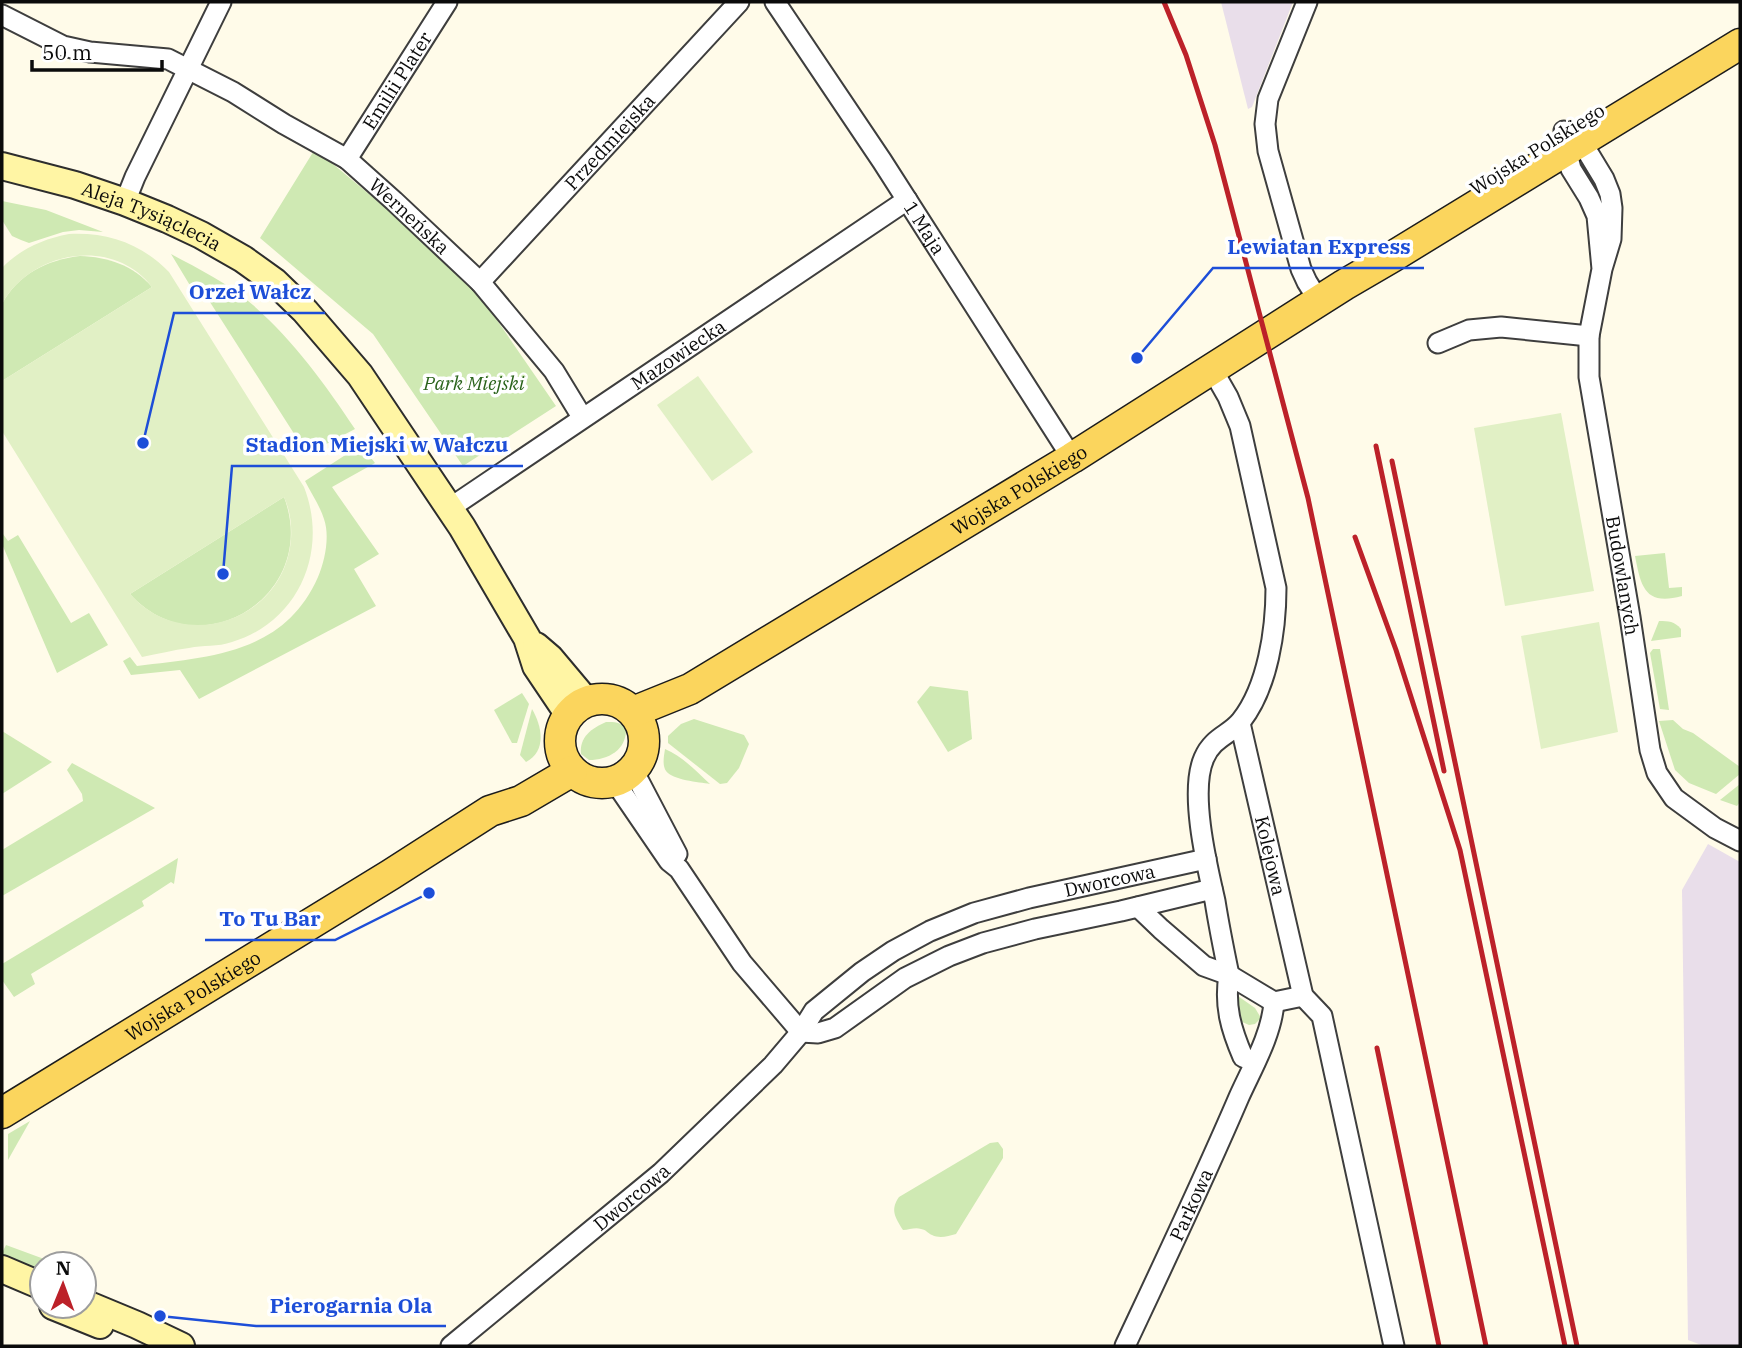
<svg xmlns="http://www.w3.org/2000/svg" width="1742" height="1348" viewBox="0 0 1742 1348" font-family="'IBM Plex Serif',serif">
<rect width="100%" height="100%" fill="#fffbe9"/>
<g fill="#e9deea">
<polygon points="1221,2 1293,2 1252,107 1248,109"/>
<polygon points="1708,844 1740,862 1740,1346 1704,1346 1688,1340 1682,890"/>
</g>
<g fill="#cfe9b3">
<polygon points="315,149 466,275 556,406 463,466 373,334 260,238"/>
<polygon points="2,201 46,210 103,232 79,230 63,232 29,243 21,240 12,236 2,220"/>
<path d="M171 254C199 269 229 284 253 305 293 340 326 385 355 429L307 454 201 288 194 292Z"/>
<path d="M80 256C108 257 133 265 152 287L2 381V304C18 274 47 260 80 256Z"/>
<path d="M361 445 375 463 332 487 379 554 354 569 376 606 199 699 180 670 131 675 123 661 130 657 137 666C210 657 284 654 318 577 325 561 330 536 324 519 320 506 311 493 305 481Z"/>
<path d="M284 497C321 595 199 671 130 594Z"/>
<polygon points="3,534 8,541 18,535 71,623 89,613 108,645 57,673 2,544 2,535"/>
<path d="M1665 553 1669 588 1682 587V596C1645 606 1641 587 1635 556Z"/>
<path d="M1659 621C1669 621 1674 621 1681 629V637L1651 641Z"/>
<polygon points="1653,649 1660,649 1669,710 1660,709 1650,653"/>
<polygon points="930,686 968,691 972,739 948,752 917,702"/>
<polygon points="522,693 529,704 517,743 512,743 494,710"/>
<path d="M532 709C542 726 547 751 526 762L520 755Z"/>
<polygon points="694,719 744,735 749,744 739,768 727,783 720,784 668,743 668,736 681,724"/>
<polygon points="1673,720 1683,729 1693,733 1740,767 1740,774 1716,794 1689,783 1675,770 1659,721"/>
<path d="M606 722C615 722 620 722 626 728 627 750 608 760 589 760L581 754C579 737 592 728 606 722Z"/>
<polygon points="2,731 52,762 2,794"/>
<path d="M665 749C682 756 696 771 710 784 699 782 672 780 666 771 662 765 664 756 665 749Z"/>
<polygon points="72,763 155,808 2,896 2,850 83,801 82,794 67,770"/>
<polygon points="1740,784 1740,802 1737,806 1720,800"/>
<polygon points="178,858 174,884 171,882 142,901 144,906 31,974 35,984 14,997 2,980 2,964"/>
<polygon points="1235,994 1255,1008 1261,1018 1255,1024 1249,1025 1240,1021 1233,995"/>
<polygon points="30,1121 8,1160 8,1134"/>
<path d="M998 1142 1003 1149V1158L956 1234C948 1236 940 1239 932 1235 927 1233 927 1230 921 1229 915 1227 909 1230 903 1230 895 1217 890 1210 899 1197L990 1143Z"/>
<polygon points="6,1245 55,1263 42,1264 42,1272 4,1258 2,1253"/>
</g>
<g fill="#e1f0c5" fill-rule="evenodd">
<path d="M69 234C108 232 142 244 169 272L304 487C329 551 299 622 232 642 218 647 203 645 189 648 173 650 158 654 142 657L2 431V381L152 287C113 236 31 251 2 304V268C20 249 43 239 69 234ZM284 497C290 510 292 525 291 539 285 620 184 655 130 594Z"/>
<polygon points="698,376 753,452 712,481 657,405"/>
<polygon points="1561,413 1594,591 1505,606 1474,428"/>
<polygon points="1599,622 1618,732 1541,749 1521,636"/>
</g>
<g fill="none" stroke-linecap="round" stroke-linejoin="round">
<defs>
<g id="street">
<path id="s1" d="M775 2 882 161 1072 458"/>
<polyline points="1307,2 1268,99 1265,124 1268,151 1301,269 1307,282 1319,301"/>
<path id="s2" d="M2 15 63 46 90 52 168 59 233 92 284 124 347 159 394 201 480 282 554 371 582 417"/>
<path id="s3" d="M347 159 447 2"/>
<polyline points="125,202 135,177 221,2"/>
<path id="s4" d="M1602 269 1597 216 1589 198 1571 169 1564 142V131L1574 134 1581 141 1604 179 1610 194 1612 208 1611 239 1602 269 1589 336V377L1630 617 1650 750 1657 773 1674 798 1715 828 1740 841"/>
<path id="s5" d="M480 282 739 2"/>
<polyline points="1438,343 1469,330 1501,327 1589,336"/>
<path d="M1212 369 1228 397 1240 426 1276 588C1276 629 1268 687 1241 721 1230 735 1213 737 1204 758 1189 792 1207 866 1215 901 1219 926 1224 951 1229 975 1224 1006 1231 1029 1243 1057L1255 1062"/>
<path id="s6" d="M450 508 907 200"/>
<path id="s7" d="M1240 723 1303 996 1322 1016 1394 1346"/>
<polyline points="633,770 677,854"/>
<polyline points="615,782 669,861 679,869 742,963 801,1032"/>
<polyline points="1138,907 1161,929 1204,966 1229,975 1274,1002 1303,996"/>
<polyline points="801,1032 818,1033 835,1028 905,978 949,956 983,943 1035,929 1121,911 1212,889"/>
<path id="s8" d="M451 1346 661 1173 773 1065 801 1032 814 1011 862 972 893 951 930 931 974 913 1029 898 1206 859"/>
<path id="s9" d="M1125 1346C1164 1263 1203 1181 1239 1097 1252 1068 1272 1034 1274 1002"/>
</g>
<g id="secondary">
<path id="s10" d="M2 166 75 185 125 202 167 219 201 235 243 259 275 282 305 311 360 375 462 527 527 638 536 666 569 715"/>
<polyline points="536,646 550,658 587,702"/>
<polyline points="2,1269 42,1286"/>
<polyline points="84,1303 137,1325 181,1346"/>
<polyline points="53,1306 100,1325"/>
</g>
<g id="primary">
<circle cx="602" cy="741" r="42"/>
<path id="s11" d="M633 712 690 689 1072 458 1344 285 1392 257 1740 44"/>
<path id="s12" d="M2 1113 390 875 490 811 521 801 572 771"/>
</g>
</defs>
<use href="#street" stroke="#3e3e3e" stroke-width="23"/>
<use href="#secondary" stroke="#2d2d2d" stroke-width="30"/>
<use href="#primary" stroke="#1c1c1c" stroke-width="33"/>
<use href="#street" stroke="#fff" stroke-width="19"/>
<use href="#secondary" stroke="#fff5a4" stroke-width="26"/>
<use href="#primary" stroke="#fbd55d" stroke-width="30"/>
<g stroke="#bc2129" stroke-width="5">
<polyline points="1164,2 1186,55 1215,145 1308,498 1486,1346"/>
<polyline points="1376,446 1444,771"/>
<polyline points="1392,461 1577,1346"/>
<polyline points="1355,537 1396,650 1460,850 1565,1346"/>
<polyline points="1377,1048 1439,1346"/>
</g>
</g>
<g text-anchor="middle" dominant-baseline="central" stroke-width="7" stroke-linejoin="round" paint-order="stroke">
<g font-size="19" fill="#0b0b0b" stroke="#fff">
<text stroke="none"><textPath href="#s3" startOffset="93">Emilii Plater</textPath></text>
<text stroke="none"><textPath href="#s5" startOffset="191">Przedmiejska</textPath></text>
<text transform="translate(1537 149) rotate(-32)">Wojska Polskiego</text>
<text stroke="none"><textPath href="#s2" startOffset="464">Werneńska</textPath></text>
<text stroke="none"><textPath href="#s10" startOffset="158">Aleja Tysiąclecia</textPath></text>
<text stroke="none"><textPath href="#s1" startOffset="271">1 Maja</textPath></text>
<text stroke="none"><textPath href="#s6" startOffset="275">Mazowiecka</textPath></text>
<text stroke="none"><textPath href="#s11" startOffset="446">Wojska Polskiego</textPath></text>
<text stroke="none"><textPath href="#s4" startOffset="614">Budowlanych</textPath></text>
<text stroke="none"><textPath href="#s7" startOffset="136">Kolejowa</textPath></text>
<text stroke="none"><textPath href="#s8" startOffset="824">Dworcowa</textPath></text>
<text stroke="none"><textPath href="#s12" startOffset="224">Wojska Polskiego</textPath></text>
<text stroke="none"><textPath href="#s8" startOffset="234">Dworcowa</textPath></text>
<text stroke="none"><textPath href="#s9" startOffset="156">Parkowa</textPath></text>
</g>
<g font-size="19" font-style="italic" fill="#2a631b" stroke="#fff">
<text x="474" y="383">Park Miejski</text>
</g>
</g>
<path fill="none" stroke="#1d4ed8" stroke-width="2.5" d="M1137 358L1213 268H1424M143 443L174 313H325M223 574L232 466H523M429 893L335 940H205M160 1316L256 1326H446"/>
<g fill="#1d4ed8" stroke="#fff" stroke-width="2.5">
<circle cx="1137" cy="358" r="7"/>
<circle cx="143" cy="443" r="7"/>
<circle cx="223" cy="574" r="7"/>
<circle cx="429" cy="893" r="7"/>
<circle cx="160" cy="1316" r="7"/>
</g>
<g font-size="21" text-anchor="middle" font-weight="bold" fill="#1d4ed8" stroke="#fff" stroke-width="7" stroke-linejoin="round" paint-order="stroke">
<text x="1319" y="254">Lewiatan Express</text>
<text x="250" y="299">Orzeł Wałcz</text>
<text x="377" y="452">Stadion Miejski w Wałczu</text>
<text x="270" y="926">To Tu Bar</text>
<text x="351" y="1313">Pierogarnia Ola</text>
</g>
<rect width="1742" height="1348" fill="none" stroke="#0b0b0b" stroke-width="7"/>
<g transform="translate(63 1285) rotate(1)"><circle r="33" fill="#ffffff" stroke="#9d9d9d" stroke-width="2"/>
<path d="M0-5L12 26L0 18L-12 26Z" fill="#bc2129"/>
<text y="-10" font-size="19" font-weight="bold" text-anchor="middle" fill="#0b0b0b">N</text>
</g>
<path d="M32 60v10h130v-10" fill="none" stroke="#0b0b0b" stroke-width="3.5"/>
<text x="42" y="60" font-size="21" fill="#0b0b0b" stroke="#ffffff" stroke-width="5" paint-order="stroke">50 m</text>
</svg>
